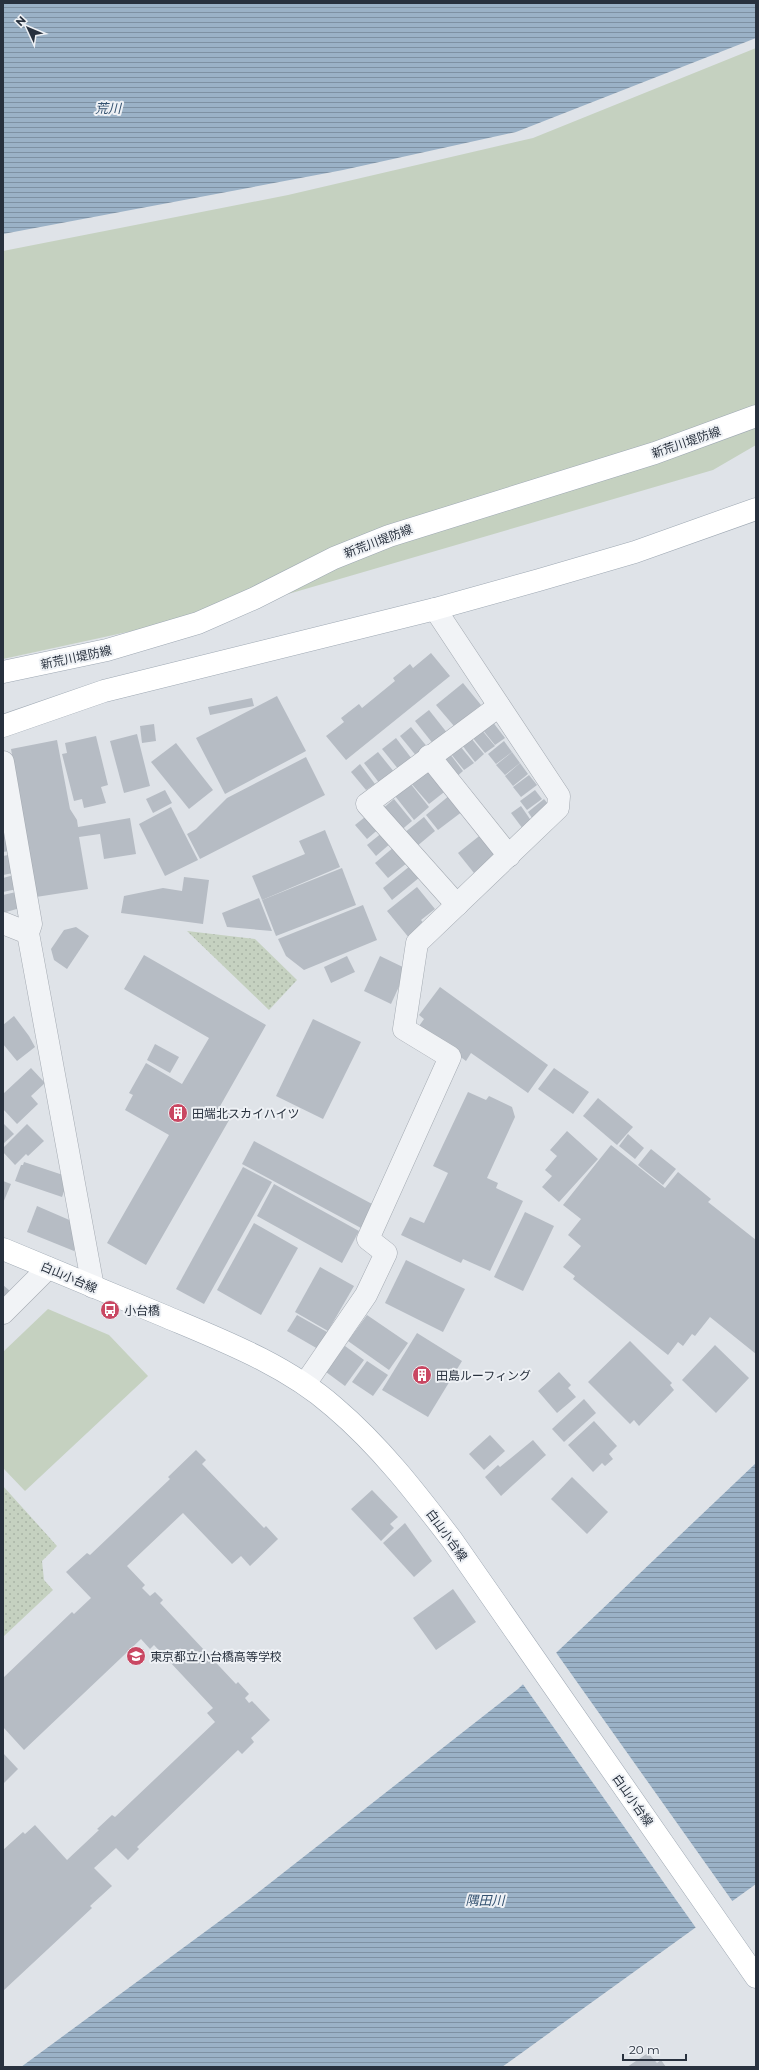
<svg xmlns="http://www.w3.org/2000/svg" width="759" height="2070" viewBox="0 0 759 2070" font-family="Montserrat,'Noto Sans JP',sans-serif">
<defs>
<pattern id="park-dots" width="8" height="8" patternUnits="userSpaceOnUse"><rect width="8" height="8" fill="#c5d1c0"/><path d="M2 2h.1M6 6h.1" fill="none" stroke="#a9b4a6" stroke-width="1.8" stroke-linecap="round"/></pattern>
<pattern id="water-rules" width="6" height="5" patternUnits="userSpaceOnUse"><rect width="6" height="5" fill="#9bb2c7"/><path d="M0 2.5h6" fill="none" stroke="#7e91a3"/></pattern>
</defs>
<rect width="100%" height="100%" fill="#dfe3e8"/>
<g fill="#c5d1c0">
<polygon points="756,48 756,445 713,470 247,606 3,659 3,251 288,195 533,138"/>
<polygon points="48,1309 109,1335 148,1376 25,1491 3,1468 3,1352"/>
</g>
<g fill="url(#park-dots)">
<polygon points="187,931 255,939 297,980 269,1010"/>
<polygon points="3,1486 57,1546 42,1561 44,1580 53,1590 3,1637"/>
</g>
<g fill="url(#water-rules)">
<polygon points="3,3 756,3 756,38 516,132 343,170 3,234"/>
<polygon points="756,1463 756,1884 502,2067 21,2067 251,1898 518,1689"/>
</g>
<polygon fill="#dfe3e8" points="555,1651 733,1902 696,1928 522,1683"/>
<g fill="#b6bcc4">
<polygon points="431,653 450,676 346,760 326,736 344,722 341,718 359,704 362,708 395,681 393,678 410,664 413,668"/>
<polygon points="463,683 481,705 454,726 436,705"/>
<polygon points="277,696 306,751 225,794 196,738"/>
<polygon points="252,698 254,706 210,715 208,707"/>
<polygon points="429,710 448,734 434,745 415,721"/>
<polygon points="492,721 505,738 495,745 482,729"/>
<polygon points="154,724 156,741 142,743 140,726"/>
<polygon points="411,727 429,749 418,758 400,736"/>
<polygon points="481,729 495,746 485,753 472,737"/>
<polygon points="137,734 150,786 124,793 110,741"/>
<polygon points="96,736 108,785 101,787 106,803 84,808 82,799 74,801 62,754 67,753 65,743"/>
<polygon points="396,738 412,759 399,770 382,749"/>
<polygon points="471,738 484,754 475,762 462,745"/>
<polygon points="57,740 70,809 77,820 78,827 130,818 136,854 104,859 100,834 79,837 88,889 36,897 11,749"/>
<polygon points="504,741 512,752 496,764 488,754"/>
<polygon points="176,743 213,790 189,809 151,762"/>
<polygon points="460,746 474,763 464,770 451,754"/>
<polygon points="378,752 395,773 380,784 364,763"/>
<polygon points="512,752 520,763 505,775 496,765"/>
<polygon points="450,754 463,771 454,779 440,762"/>
<polygon points="306,757 325,795 200,859 187,834 196,829 227,798"/>
<polygon points="520,763 528,774 513,786 505,776"/>
<polygon points="360,764 375,784 366,790 351,772"/>
<polygon points="424,770 432,771 448,789 429,804 410,782"/>
<polygon points="529,775 537,785 521,797 513,787"/>
<polygon points="410,783 429,807 414,820 395,796"/>
<polygon points="165,790 172,803 153,813 146,799"/>
<polygon points="535,790 542,799 527,810 520,801"/>
<polygon points="450,795 463,811 438,830 426,815"/>
<polygon points="394,799 412,821 399,832 381,810"/>
<polygon points="544,799 549,805 534,821 528,812"/>
<polygon points="521,806 532,822 523,829 511,813"/>
<polygon points="171,807 198,860 165,876 139,824"/>
<polygon points="370,813 381,827 367,839 355,825"/>
<polygon points="424,817 435,831 416,847 404,833"/>
<polygon points="3,830 9,851 3,852"/>
<polygon points="325,830 340,867 262,900 252,876 305,854 299,841"/>
<polygon points="383,832 391,843 376,856 367,845"/>
<polygon points="483,833 495,855 474,873 458,853"/>
<polygon points="394,847 407,863 388,878 375,863"/>
<polygon points="8,855 13,873 3,875 3,856"/>
<polygon points="410,866 420,877 392,900 383,888"/>
<polygon points="342,868 356,905 276,936 262,900"/>
<polygon points="14,875 17,889 3,892 3,878"/>
<polygon points="184,877 209,880 203,924 121,913 124,896 163,888 182,891"/>
<polygon points="417,887 435,909 421,920 426,926 410,939 387,911"/>
<polygon points="16,892 20,908 3,913 3,895"/>
<polygon points="259,898 272,931 227,927 222,913"/>
<polygon points="363,905 377,940 304,970 286,956 278,939"/>
<polygon points="76,927 89,936 67,969 54,960 51,949 64,930"/>
<polygon points="144,955 266,1025 219,1108 232,1115 146,1265 107,1243 169,1135 125,1110 133,1095 129,1093 146,1063 182,1084 209,1038 124,989"/>
<polygon points="347,956 355,972 331,983 324,967"/>
<polygon points="380,956 407,969 391,1004 364,991"/>
<polygon points="440,987 548,1065 528,1093 471,1053 466,1061 419,1026 424,1019 419,1015"/>
<polygon points="14,1016 29,1036 35,1047 17,1061 3,1044 3,1025"/>
<polygon points="313,1019 361,1042 323,1119 276,1096"/>
<polygon points="155,1044 179,1057 170,1073 147,1060"/>
<polygon points="31,1068 45,1083 31,1096 38,1104 17,1124 3,1109 3,1094"/>
<polygon points="554,1068 589,1092 573,1114 538,1089"/>
<polygon points="468,1092 486,1100 489,1096 512,1107 515,1117 487,1178 498,1183 496,1188 523,1201 490,1271 463,1259 461,1263 401,1235 410,1217 424,1223 448,1173 433,1166"/>
<polygon points="598,1098 633,1127 617,1145 583,1116"/>
<polygon points="3,1123 14,1134 3,1144"/>
<polygon points="27,1124 44,1141 28,1156 26,1154 15,1165 3,1152 3,1148"/>
<polygon points="567,1131 598,1159 559,1202 542,1187 552,1176 545,1170 557,1156 550,1150"/>
<polygon points="628,1134 644,1148 635,1159 619,1146"/>
<polygon points="254,1141 374,1205 361,1228 242,1164"/>
<polygon points="611,1145 665,1188 678,1172 711,1199 708,1202 756,1240 756,1354 710,1317 695,1336 692,1334 683,1346 678,1342 668,1355 573,1279 575,1276 563,1267 581,1246 568,1235 581,1219 563,1205"/>
<polygon points="651,1149 676,1169 663,1185 638,1165"/>
<polygon points="24,1162 69,1177 62,1197 15,1181 21,1165 23,1165"/>
<polygon points="243,1167 272,1182 204,1304 176,1289"/>
<polygon points="3,1181 11,1184 3,1203"/>
<polygon points="274,1184 359,1231 342,1263 257,1216"/>
<polygon points="37,1206 74,1222 79,1239 74,1251 27,1232"/>
<polygon points="525,1212 554,1226 523,1291 494,1277"/>
<polygon points="254,1223 298,1248 261,1315 217,1290"/>
<polygon points="406,1260 465,1289 443,1332 385,1303"/>
<polygon points="320,1267 354,1286 328,1331 295,1312"/>
<polygon points="3,1285 10,1291 3,1298"/>
<polygon points="297,1315 327,1332 318,1349 287,1331"/>
<polygon points="367,1315 408,1343 389,1370 348,1341"/>
<polygon points="417,1333 462,1361 428,1417 382,1390"/>
<polygon points="630,1341 672,1383 670,1385 674,1390 639,1426 634,1420 630,1424 588,1382"/>
<polygon points="715,1345 749,1378 716,1413 682,1380"/>
<polygon points="345,1346 364,1360 345,1386 326,1372"/>
<polygon points="367,1361 388,1375 373,1396 352,1382"/>
<polygon points="559,1372 571,1385 568,1388 576,1397 557,1413 538,1391"/>
<polygon points="584,1399 596,1413 564,1442 552,1429"/>
<polygon points="594,1421 617,1446 609,1454 613,1459 605,1466 602,1463 593,1472 568,1445"/>
<polygon points="490,1435 505,1451 484,1470 469,1454"/>
<polygon points="533,1440 546,1455 501,1496 485,1477 498,1465 500,1467"/>
<polygon points="196,1450 206,1460 202,1464 264,1528 266,1526 278,1539 250,1566 241,1556 232,1564 183,1513 127,1566 145,1585 142,1588 150,1596 155,1592 163,1600 160,1603 236,1684 238,1682 249,1694 245,1698 249,1703 252,1701 270,1720 251,1738 254,1742 242,1754 238,1750 137,1847 139,1849 128,1860 116,1848 94,1868 112,1886 90,1906 92,1908 3,1991 3,1850 23,1832 25,1834 35,1825 67,1860 99,1830 97,1829 112,1815 115,1817 215,1722 207,1713 213,1708 154,1645 150,1649 141,1639 24,1750 3,1727 3,1678 72,1612 74,1614 91,1598 66,1572 87,1553 90,1555 170,1479 168,1477"/>
<polygon points="572,1477 608,1512 587,1534 551,1499"/>
<polygon points="372,1490 398,1517 390,1524 394,1528 381,1541 351,1509"/>
<polygon points="405,1523 432,1561 414,1577 383,1543"/>
<polygon points="453,1589 476,1622 436,1650 413,1618"/>
<polygon points="3,1753 18,1769 3,1784"/>
<polygon points="648,2053 657,2063 661,2060 666,2067 627,2067"/>
</g>
<g fill="none" stroke-linecap="round" stroke-linejoin="round">
<defs>
<g id="minor">
<polyline points="429,756 509,856"/>
<polyline points="3,762 31,924 28,933 93,1287"/>
<polyline points="457,905 367,804 499,706"/>
<polyline points="3,923 28,933"/>
<polyline points="3,1313 48,1268"/>
<polyline points="305,1384 366,1295 386,1253 368,1239 450,1057 404,1029 417,943 558,808 559,796 435,609"/>
</g>
<g id="major">
<polyline points="3,672 107,650 198,623 255,598 334,558 389,536 655,453 756,416"/>
<polyline points="3,726 104,691 435,609 539,580 635,552 756,509"/>
<path d="M3 1249C56 1271 109 1293 162 1315 221 1340 285 1364 334 1407 380 1446 416 1493 452 1540L756 1977"/>
</g>
</defs>
<use href="#minor" stroke="#a4aab2" stroke-width="23"/>
<use href="#major" stroke="#9ea8b3" stroke-width="23"/>
<use href="#minor" stroke="#f1f3f6" stroke-width="22"/>
<use href="#major" stroke="#fff" stroke-width="22"/>
</g>
<defs>
<symbol id="building-disc" viewBox="-11 -11 22 22"><circle r="9.5" fill="#c94762" stroke="#eef1f5"/><path d="M-4-6H4V6H1V3H-1V6H-4ZM-2.5-4.3h1.7v1.8h-1.7ZM.8-4.3h1.7v1.8H.8ZM-2.5-1h1.7V.8h-1.7ZM.8-1h1.7V.8H.8Z" fill="#fff"/></symbol>
<symbol id="bus-disc" viewBox="-11 -11 22 22"><circle r="9.5" fill="#c94762" stroke="#eef1f5"/><path d="M-5-6H5V4H4V6H2V4H-2V6H-4V4H-5ZM-3.5-4V0h7V-4ZM-3.5 1.2v1.5H-2V1.2ZM2 1.2v1.5H3.5V1.2Z" fill="#fff"/></symbol>
<symbol id="school-disc" viewBox="-11 -11 22 22"><circle r="9.5" fill="#c94762" stroke="#eef1f5"/><path d="M0-5L7-2L0 1L-7-2ZM-4 1L0 2.5L4 1V4Q0 6-4 4Z" fill="#fff"/></symbol>
</defs>
<g fill-rule="evenodd">
<use href="#building-disc" x="167" y="1102" width="22" height="22"/>
<use href="#bus-disc" x="99" y="1299" width="22" height="22"/>
<use href="#building-disc" x="411" y="1364" width="22" height="22"/>
<use href="#school-disc" x="125" y="1645" width="22" height="22"/>
</g>
<g text-anchor="middle" dominant-baseline="central" stroke-width="4" stroke-linejoin="round" paint-order="stroke">
<g font-size="12" fill="#28313e" stroke="#eef1f5">
<text transform="translate(686 442) rotate(-19)">新荒川堤防線</text>
<text transform="translate(378 541) rotate(-21)">新荒川堤防線</text>
<text transform="translate(76 657) rotate(-12)">新荒川堤防線</text>
<text transform="translate(69 1277) rotate(23)">白山小台線</text>
<text transform="translate(447 1535) rotate(54)">白山小台線</text>
<text transform="translate(633 1800) rotate(55)">白山小台線</text>
</g>
<g font-size="12" fill="#28313e" stroke="#eef1f5" text-anchor="start">
<text x="192" y="1113">田端北スカイハイツ</text>
<text x="124" y="1310">小台橋</text>
<text x="436" y="1375">田島ルーフィング</text>
<text x="150" y="1656">東京都立小台橋高等学校</text>
</g>
<g font-size="13" font-style="italic" fill="#345270" stroke="#eef1f5">
<text x="108" y="108">荒川</text>
<text x="485" y="1900">隅田川</text>
</g>
</g>
<rect width="759" height="2070" fill="none" stroke="#28313e" stroke-width="8"/>
<g transform="translate(28 28) rotate(314)" stroke="#eef1f5" stroke-width="3" paint-order="stroke">
<path d="M0-3L7 15L0 10L-7 15Z" fill="#28313e"/>
<text y="-6" font-size="11" font-weight="bold" text-anchor="middle" fill="#28313e">N</text>
</g>
<path d="M623 2054v6h63v-6" fill="none" stroke="#28313e" stroke-width="2"/>
<text x="629" y="2054" font-size="12" fill="#28313e" stroke="#eef1f5" stroke-width="3" paint-order="stroke">20 m</text>
</svg>
